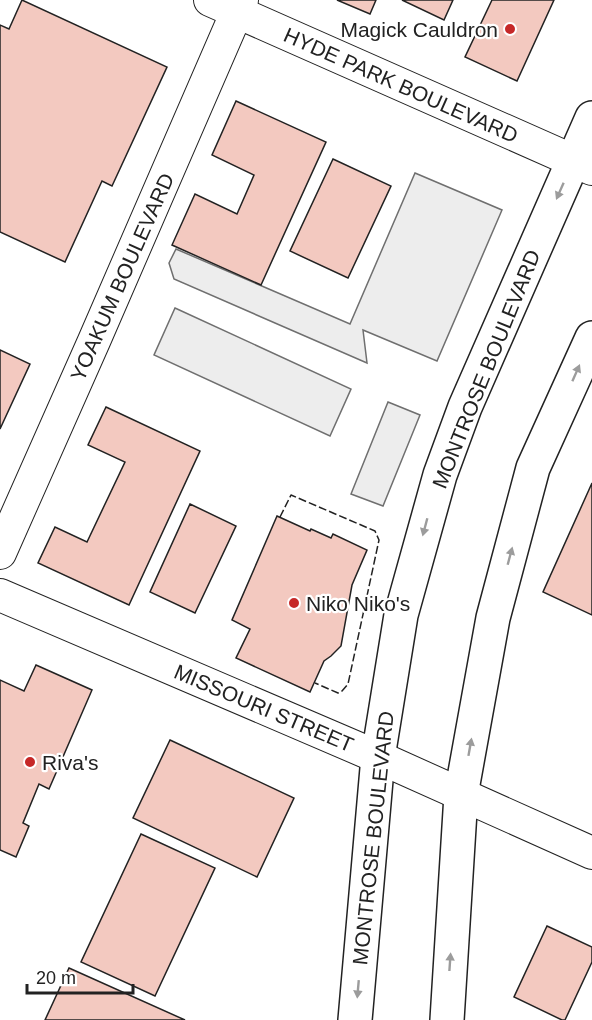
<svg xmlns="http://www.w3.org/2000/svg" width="592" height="1020" viewBox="0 0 592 1020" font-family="Arial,sans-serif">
<rect width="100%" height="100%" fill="#fff"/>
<g fill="#ededed" stroke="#6f6f6f" stroke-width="1.5">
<polygon points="415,173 502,210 437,361 363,330 367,363 174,279 169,263 176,249 350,324"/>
<polygon points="175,308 351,389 330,436 154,355"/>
<polygon points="388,402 420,415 383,506 351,494"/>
</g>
<g fill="#f3c9c0" stroke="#222" stroke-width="1.5">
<polygon points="22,0 167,67 112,186 102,181 65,262 0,232 0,25 9,29"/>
<polygon points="337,0 376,0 370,14"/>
<polygon points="402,0 453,0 444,20"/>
<polygon points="492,0 554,0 517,81 465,57"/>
<polygon points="236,101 326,142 261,285 172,245 195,194 237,214 254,175 212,155"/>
<polygon points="333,159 391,186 348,278 290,251"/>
<polygon points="0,350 30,364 0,429"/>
<polygon points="106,407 200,451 129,605 38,563 55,527 87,542 125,462 88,445"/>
<polygon points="592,483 592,615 543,592"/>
<polygon points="190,504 236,526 195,613 150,592"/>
<polygon points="277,516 310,531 311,529 331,538 333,534 367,550 352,585 341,646 331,656 324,661 310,692 236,658 250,629 232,620"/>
<polygon points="36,665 92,690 49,789 39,784 23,823 29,826 16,857 0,850 0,680 24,691"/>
<polygon points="170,740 294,798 257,877 133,818"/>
<polygon points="141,834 215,868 155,996 81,962"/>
<polygon points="547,926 592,947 592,962 565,1020 562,1020 514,997"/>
<polygon points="69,968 185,1020 45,1020"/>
</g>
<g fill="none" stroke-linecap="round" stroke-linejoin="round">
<defs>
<g id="minor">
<polyline points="210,0 592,169"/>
<polyline points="0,553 94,341 242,0"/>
<polyline points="0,595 378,757 592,853"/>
</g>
<g id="secondary">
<polyline points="355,1020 378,757 401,615 440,475 465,407 592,118"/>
<polyline points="447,1020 461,795 493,618 533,468 592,338"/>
</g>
</defs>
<use href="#minor" stroke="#222" stroke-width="34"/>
<use href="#secondary" stroke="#222" stroke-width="36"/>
<use href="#minor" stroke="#fff" stroke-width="32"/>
<use href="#secondary" stroke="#fff" stroke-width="33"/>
<polyline stroke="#222" stroke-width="1.5" stroke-dasharray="8 3" stroke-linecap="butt" points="280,517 291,495 375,531 379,540 348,684 342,691 338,693 315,683"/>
</g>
<defs><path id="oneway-solid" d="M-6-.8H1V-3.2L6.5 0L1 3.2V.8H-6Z" transform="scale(1.5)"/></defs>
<g fill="#9c9c9c">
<use href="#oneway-solid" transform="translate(560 191) rotate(114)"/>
<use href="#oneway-solid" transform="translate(576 373) rotate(-66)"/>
<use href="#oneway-solid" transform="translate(425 527) rotate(105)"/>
<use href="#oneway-solid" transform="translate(510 556) rotate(-75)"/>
<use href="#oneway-solid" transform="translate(470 747) rotate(-80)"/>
<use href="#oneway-solid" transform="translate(450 962) rotate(-86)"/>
<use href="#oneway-solid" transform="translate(358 989) rotate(95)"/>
</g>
<g fill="#c62828" stroke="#fff" stroke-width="2">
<circle cx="510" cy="29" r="6"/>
<circle cx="294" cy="603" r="6"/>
<circle cx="30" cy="762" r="6"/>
</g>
<g text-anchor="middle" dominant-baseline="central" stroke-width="4.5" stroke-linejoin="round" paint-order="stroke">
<g font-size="21" fill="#222" stroke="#fff" text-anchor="start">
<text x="498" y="29" text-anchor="end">Magick Cauldron</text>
<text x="306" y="603">Niko Niko's</text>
<text x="42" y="762">Riva's</text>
</g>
<g font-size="21" fill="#222" stroke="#fff">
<text transform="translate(401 85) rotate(24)">HYDE PARK BOULEVARD</text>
<text transform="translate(122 277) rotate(-66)">YOAKUM BOULEVARD</text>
<text transform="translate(486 369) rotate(-68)">MONTROSE BOULEVARD</text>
<text transform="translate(264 708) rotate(23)">MISSOURI STREET</text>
<text transform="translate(373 838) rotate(-84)">MONTROSE BOULEVARD</text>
</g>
</g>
<path d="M27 984v9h106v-9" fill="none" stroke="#222222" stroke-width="3"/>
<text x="36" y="984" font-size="18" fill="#222222" stroke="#ffffff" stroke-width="4.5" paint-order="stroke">20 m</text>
</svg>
